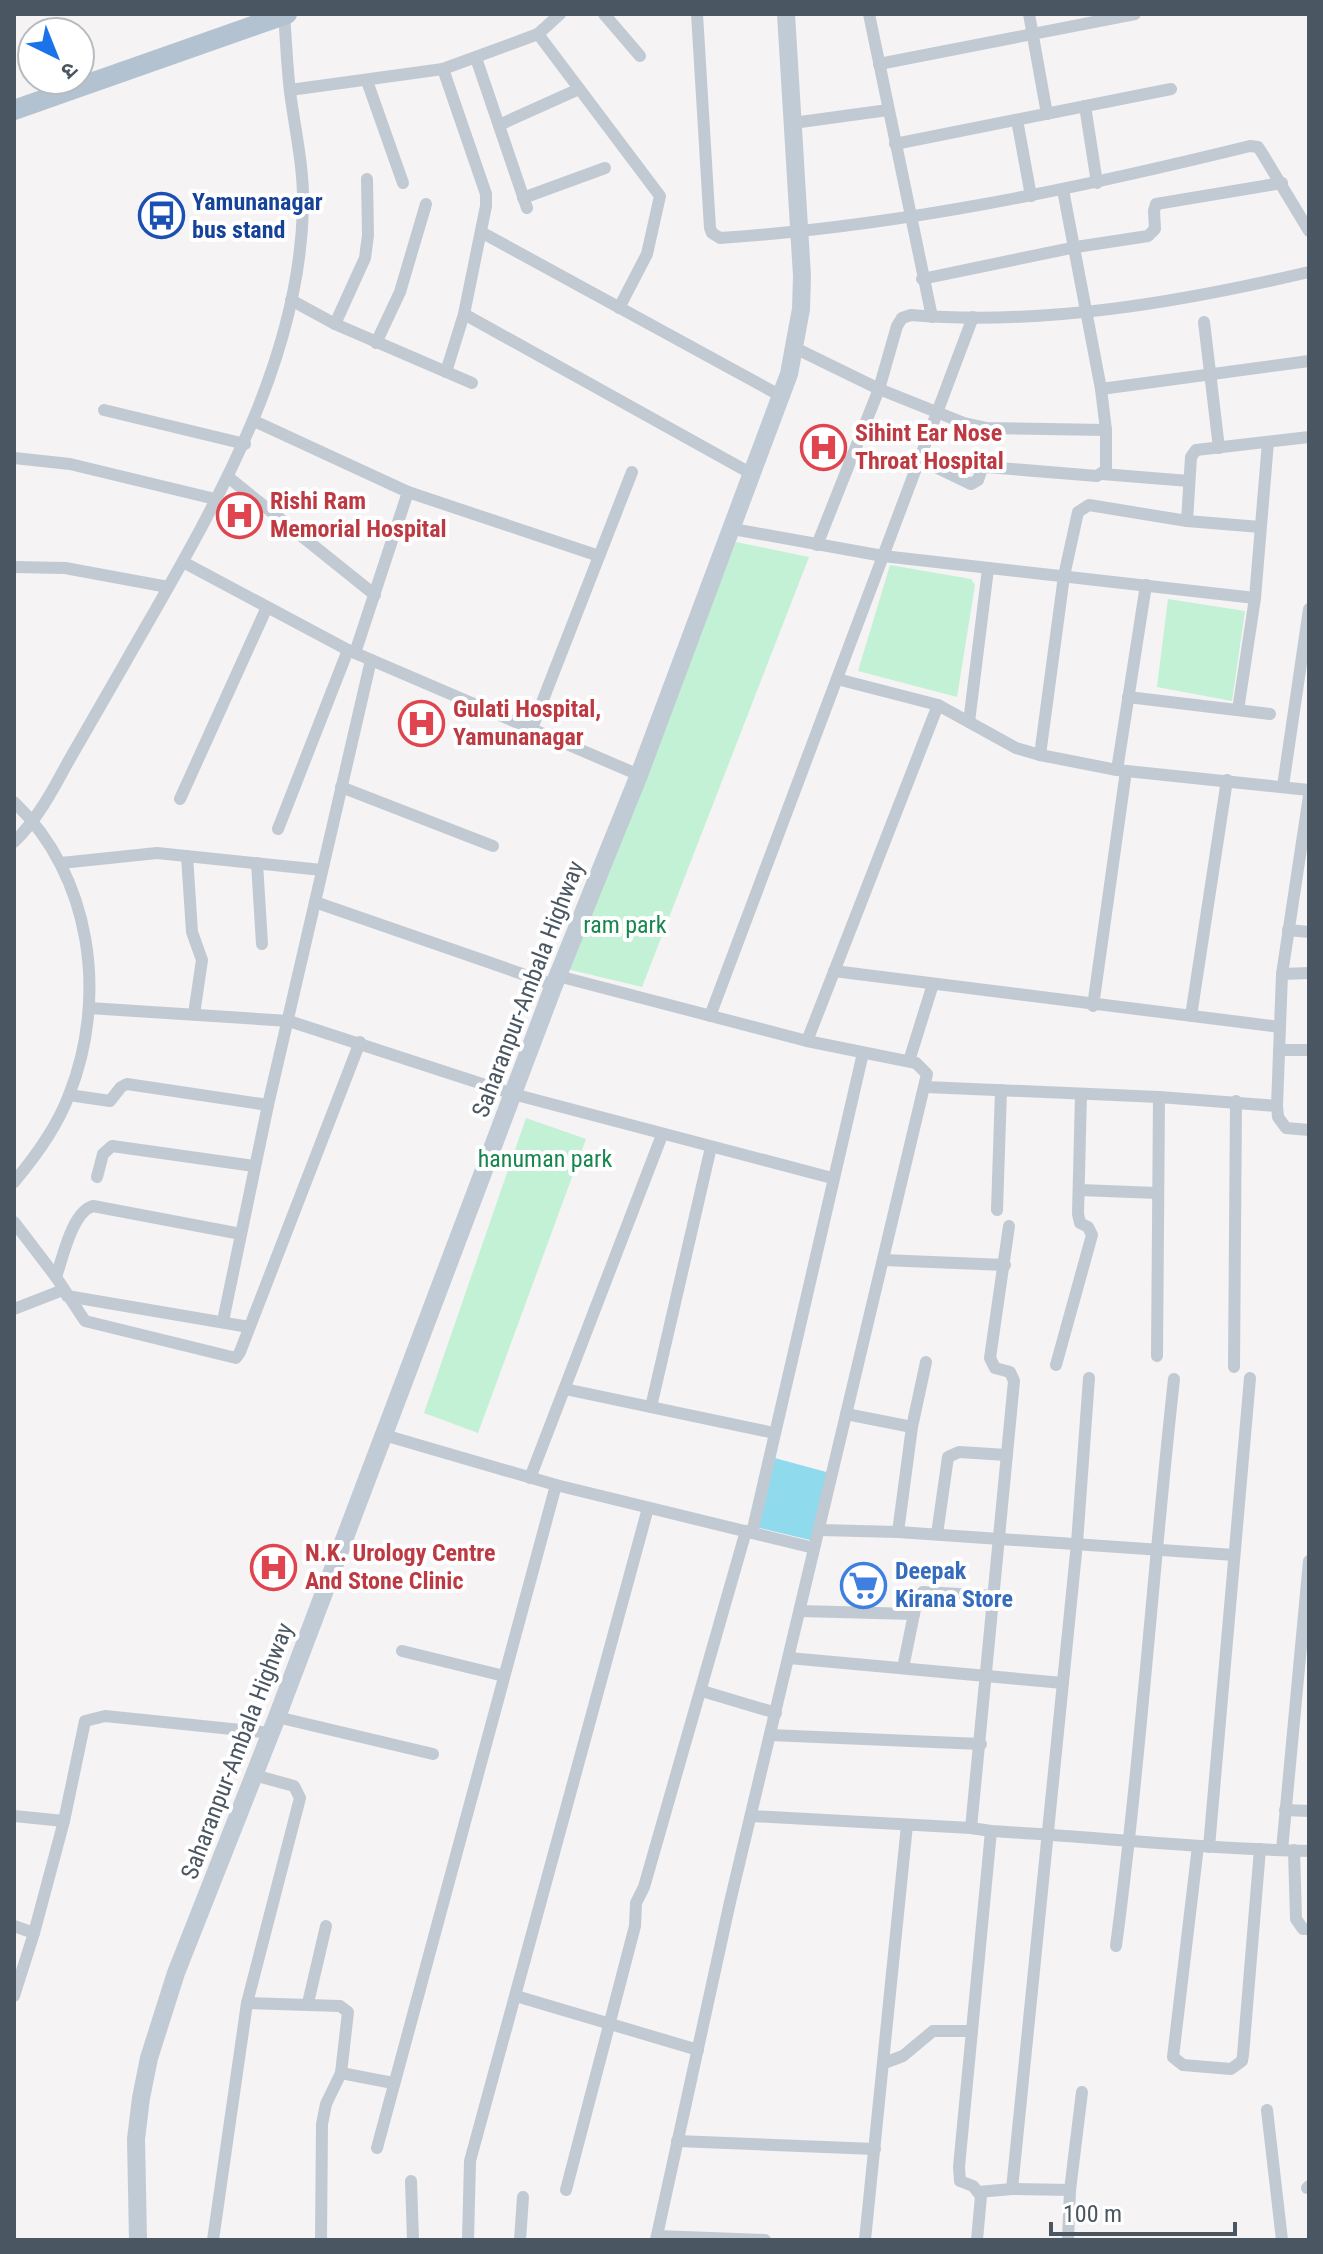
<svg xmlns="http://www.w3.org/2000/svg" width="1323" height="2254" viewBox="0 0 1323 2254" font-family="'Roboto Condensed','Noto Sans Devanagari',sans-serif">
<rect width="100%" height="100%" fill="#f5f3f3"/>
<g fill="#c3f1d5">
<polygon points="736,542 809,557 642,987 567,969"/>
<polygon points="890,565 971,579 975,585 957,697 858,671"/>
<polygon points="1168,599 1245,611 1232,701 1157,687"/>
<polygon points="526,1118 586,1139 478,1433 424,1413"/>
</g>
<polygon fill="#90daee" points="771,1457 830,1473 814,1541 756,1527"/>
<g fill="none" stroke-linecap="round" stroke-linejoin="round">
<g stroke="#c1cad2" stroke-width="12">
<polyline points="604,14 640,56"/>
<path d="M697 14 710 228 712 233 720 238C900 226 1075 189 1250 146L1258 147 1262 153 1309 231"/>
<polyline points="869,14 932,317"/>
<polyline points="1029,14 1047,114"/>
<polyline points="538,34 660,196 647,254 619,308"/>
<polyline points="476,58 527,208"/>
<polyline points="879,64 1135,14"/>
<polyline points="443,69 486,194 486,206 464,314 752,474"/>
<polyline points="367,81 403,183"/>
<polyline points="290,90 443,69 538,34 560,14"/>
<polyline points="1085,106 1097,183"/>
<polyline points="1017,120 1031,196"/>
<polyline points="793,123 888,110"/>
<polyline points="499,125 579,89"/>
<polyline points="895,144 1171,89"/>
<polyline points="523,198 605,168"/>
<polyline points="481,232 781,396"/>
<polyline points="922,279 1076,247 1148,236 1155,229 1154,211 1156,204 1282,183"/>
<polyline points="291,300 335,324 472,383"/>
<polyline points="1204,322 1219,448"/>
<polyline points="335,324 365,258 368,235 367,179"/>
<polyline points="376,343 400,292 426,204"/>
<polyline points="795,348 879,389 964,423 987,428 1106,430"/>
<polyline points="446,372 464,314"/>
<polyline points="1101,389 1309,361"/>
<polyline points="104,410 245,444"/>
<polyline points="254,421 408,492 599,556"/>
<polyline points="14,458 70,464 215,499"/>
<polyline points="919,459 971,484 978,480 982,468 987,467 1097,476 1106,470 1106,430 1101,389 1063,190"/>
<polyline points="1102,474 1189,481"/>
<polyline points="228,477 375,595"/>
<polyline points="1187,521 1191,457 1196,450 1309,437"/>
<polyline points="733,529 883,556 1255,598"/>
<path d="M817 545 879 389 897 326 902 318 911 315C1044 326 1180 302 1309 272"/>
<polyline points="183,562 348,650 639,775"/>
<polyline points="14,567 65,568 168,587"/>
<polyline points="355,653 408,492"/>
<polyline points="837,679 938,705 1016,748 1040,755 1117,770 1309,790"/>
<polyline points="1128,697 1270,714"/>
<polyline points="1238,710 1255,598 1268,442"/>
<polyline points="969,722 988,569"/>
<polyline points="532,728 632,472"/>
<polyline points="1040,755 1064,576 1078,512 1089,505 1187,521 1260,527"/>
<polyline points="1117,770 1146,585"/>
<polyline points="1283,786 1309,609"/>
<polyline points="341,787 493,846"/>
<polyline points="1309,796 1282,974 1277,1106 1278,1117 1286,1128 1309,1130"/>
<polyline points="180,799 267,607"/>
<path d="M14 802C92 876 108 997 69 1095 57 1127 36 1156 14 1182"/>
<polyline points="278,829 348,650"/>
<path d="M14 842C37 820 53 790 68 762 87 729 106 696 125 663 204 524 300 371 303 206 304 168 295 130 290 92 287 66 286 40 284 14"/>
<polyline points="187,856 192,932 202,960 194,1014"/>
<polyline points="61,863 157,853 322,870"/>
<polyline points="257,863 262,944"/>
<polyline points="315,902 554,985"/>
<polyline points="1288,930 1309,932"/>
<polyline points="834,971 1280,1027"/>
<polyline points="1282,974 1309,973"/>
<polyline points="558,976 807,1041 916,1063 927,1074 730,1902 656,2240"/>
<polyline points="1093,1006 1126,771"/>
<polyline points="89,1008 289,1021 513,1094 832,1178"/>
<polyline points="710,1016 973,317"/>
<polyline points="1191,1016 1227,780"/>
<polyline points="807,1041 938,705"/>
<polyline points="1279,1050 1309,1050"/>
<polyline points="909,1061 933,984"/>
<polyline points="926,1087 1159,1097 1277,1106"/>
<polyline points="69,1095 110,1101 121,1087 127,1084 268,1105"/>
<polyline points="97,1177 103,1154 112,1146 254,1166"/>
<polyline points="1080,1190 1157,1193"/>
<polyline points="997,1210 1001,1090"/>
<polyline points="14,1222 56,1277 85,1321 236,1358 240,1352 360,1042"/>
<polyline points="883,1260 1005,1265"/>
<path d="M56 1277C63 1257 72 1212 93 1206L241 1234"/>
<polyline points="67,1296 249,1327"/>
<polyline points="14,1309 63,1290"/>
<polyline points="223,1321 268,1105 371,660"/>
<polyline points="1157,1356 1159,1097"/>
<polyline points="1056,1365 1092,1235 1088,1227 1080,1223 1078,1214 1081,1094"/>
<polyline points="1234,1367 1236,1101"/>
<polyline points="565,1389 774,1433"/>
<polyline points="651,1407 711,1147"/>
<polyline points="846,1414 912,1427 898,1532"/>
<polyline points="912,1427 926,1362"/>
<polyline points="384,1435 556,1485 814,1548"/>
<polyline points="530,1478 662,1135"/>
<polyline points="820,1530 898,1532 1234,1555"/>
<polyline points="752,1533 863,1053"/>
<polyline points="937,1534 948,1457 959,1452 1007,1455"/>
<polyline points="800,1611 914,1614"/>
<polyline points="402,1651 504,1676"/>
<polyline points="789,1658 1063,1683"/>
<polyline points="903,1668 916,1604 923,1592 994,1596"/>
<polyline points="702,1691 776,1713"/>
<polyline points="277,1717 433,1754"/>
<polyline points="770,1735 981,1744"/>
<polyline points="1285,1810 1309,1811"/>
<polyline points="14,1816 64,1821"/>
<path d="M751 1816 971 1828 991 1831C1097 1837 1203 1849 1309 1851"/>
<polyline points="971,1828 1014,1381 1010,1372 995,1368 990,1358 1009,1226"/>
<polyline points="1198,1846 1173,2057 1183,2065 1231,2069 1242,2061 1243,2055 1260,1849"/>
<polyline points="1209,1847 1250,1378"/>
<polyline points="1282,1850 1309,1561"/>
<polyline points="1294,1850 1296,1919 1303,1929 1309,1929"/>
<polyline points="14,1926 34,1933"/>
<path d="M1116 1946C1141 1758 1153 1568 1174 1379"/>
<polyline points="14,1996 34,1933 64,1821 85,1721 105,1716 271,1733"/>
<polyline points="516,1996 698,2050"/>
<polyline points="247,2003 340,2006 348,2012 341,2073 326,2104 322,2124 321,2240"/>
<polyline points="308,2003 326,1926"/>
<polyline points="884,2063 903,2056 933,2031 972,2031"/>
<polyline points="341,2073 393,2083"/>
<polyline points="1267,2110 1282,2240"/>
<polyline points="677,2141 875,2149"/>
<polyline points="377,2148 556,1485"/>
<polyline points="411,2181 413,2240"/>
<polyline points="1307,2188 1309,2186"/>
<polyline points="1012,2189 1077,1543 1089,1378"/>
<polyline points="566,2190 635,1926 636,1903 644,1887 746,1531"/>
<polyline points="978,2192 1012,2189 1070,2190"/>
<polyline points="657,2236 765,2240"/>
<polyline points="213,2240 247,2003 300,1798 294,1786 254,1775"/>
<polyline points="468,2240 470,2161 648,1508"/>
<polyline points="520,2240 523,2197"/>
<polyline points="865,2240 907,1825"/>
<polyline points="977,2240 981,2196 973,2186 960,2181 959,2167 991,1831"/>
<polyline points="1068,2240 1070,2190 1082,2092"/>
</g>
<polyline stroke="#c1cbd6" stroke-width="18" points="138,2240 136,2139 141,2098 149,2058 176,1973 277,1717 554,985 639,775 789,374 801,309 802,276 786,14"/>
<polyline stroke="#b3c2d1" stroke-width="20" points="14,110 287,14"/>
</g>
<defs>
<symbol id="bus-ring" viewBox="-11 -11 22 22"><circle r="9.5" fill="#fff" stroke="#1a4fb4" stroke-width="1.5"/><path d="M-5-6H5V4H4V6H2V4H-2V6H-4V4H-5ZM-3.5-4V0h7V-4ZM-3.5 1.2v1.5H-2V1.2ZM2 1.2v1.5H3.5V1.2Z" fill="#1a4fb4"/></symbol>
<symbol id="hospital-ring" viewBox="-11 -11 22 22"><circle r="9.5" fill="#fff" stroke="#e0444e" stroke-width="1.5"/><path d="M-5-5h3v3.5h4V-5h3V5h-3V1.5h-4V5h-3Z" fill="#e0444e"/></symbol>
<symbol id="supermarket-ring" viewBox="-11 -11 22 22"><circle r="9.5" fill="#fff" stroke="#3f7fe0" stroke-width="1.5"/><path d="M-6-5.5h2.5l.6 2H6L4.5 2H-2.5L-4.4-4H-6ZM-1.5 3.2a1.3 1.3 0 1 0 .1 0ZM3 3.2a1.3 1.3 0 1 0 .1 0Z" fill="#3f7fe0"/></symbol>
</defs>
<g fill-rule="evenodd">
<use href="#bus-ring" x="136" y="190" width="51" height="51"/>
<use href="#hospital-ring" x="798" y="422" width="51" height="51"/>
<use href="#hospital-ring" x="214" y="490" width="51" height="51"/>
<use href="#hospital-ring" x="396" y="698" width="51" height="51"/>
<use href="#hospital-ring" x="248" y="1542" width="51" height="51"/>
<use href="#supermarket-ring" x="838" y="1560" width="51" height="51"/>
</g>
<g text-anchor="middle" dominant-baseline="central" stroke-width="8" stroke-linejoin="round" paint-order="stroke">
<g font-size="24" font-weight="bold" fill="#164399" stroke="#fff" text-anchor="start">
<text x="192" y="202">Yamunanagar<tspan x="192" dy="28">bus stand</tspan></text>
</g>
<g font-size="24" font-weight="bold" fill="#be3a42" stroke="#fff" text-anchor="start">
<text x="855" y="433">Sihint Ear Nose<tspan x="855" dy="28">Throat Hospital</tspan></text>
<text x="270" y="501">Rishi Ram<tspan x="270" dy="28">Memorial Hospital</tspan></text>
<text x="453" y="709">Gulati Hospital,<tspan x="453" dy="28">Yamunanagar</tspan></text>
<text x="305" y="1553">N.K. Urology Centre<tspan x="305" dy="28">And Stone Clinic</tspan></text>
</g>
<g font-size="24" fill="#17864f" stroke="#fff">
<text x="625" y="925">ram park</text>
<text x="545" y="1159">hanuman park</text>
</g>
<g font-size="24" fill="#4a5661" stroke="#fff">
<text transform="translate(528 989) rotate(-69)">Saharanpur-Ambala Highway</text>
<text transform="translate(237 1751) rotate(-69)">Saharanpur-Ambala Highway</text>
</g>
<g font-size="24" font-weight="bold" fill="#366cbe" stroke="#fff" text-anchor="start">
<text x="895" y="1571">Deepak<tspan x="895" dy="28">Kirana Store</tspan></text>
</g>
</g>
<rect width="1323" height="2254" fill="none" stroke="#4a5661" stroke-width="32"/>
<g transform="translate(56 56) rotate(137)"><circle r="38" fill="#ffffff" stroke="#b7bbc0" stroke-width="2"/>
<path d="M0-6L14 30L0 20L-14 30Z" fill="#1a73e8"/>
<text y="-12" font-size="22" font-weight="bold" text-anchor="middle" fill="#4a5661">उ</text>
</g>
<path d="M1051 2222v12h184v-12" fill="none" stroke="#4a5661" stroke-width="4"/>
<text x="1063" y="2222" font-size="24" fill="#4a5661" stroke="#ffffff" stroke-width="6" paint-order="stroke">100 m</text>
</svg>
